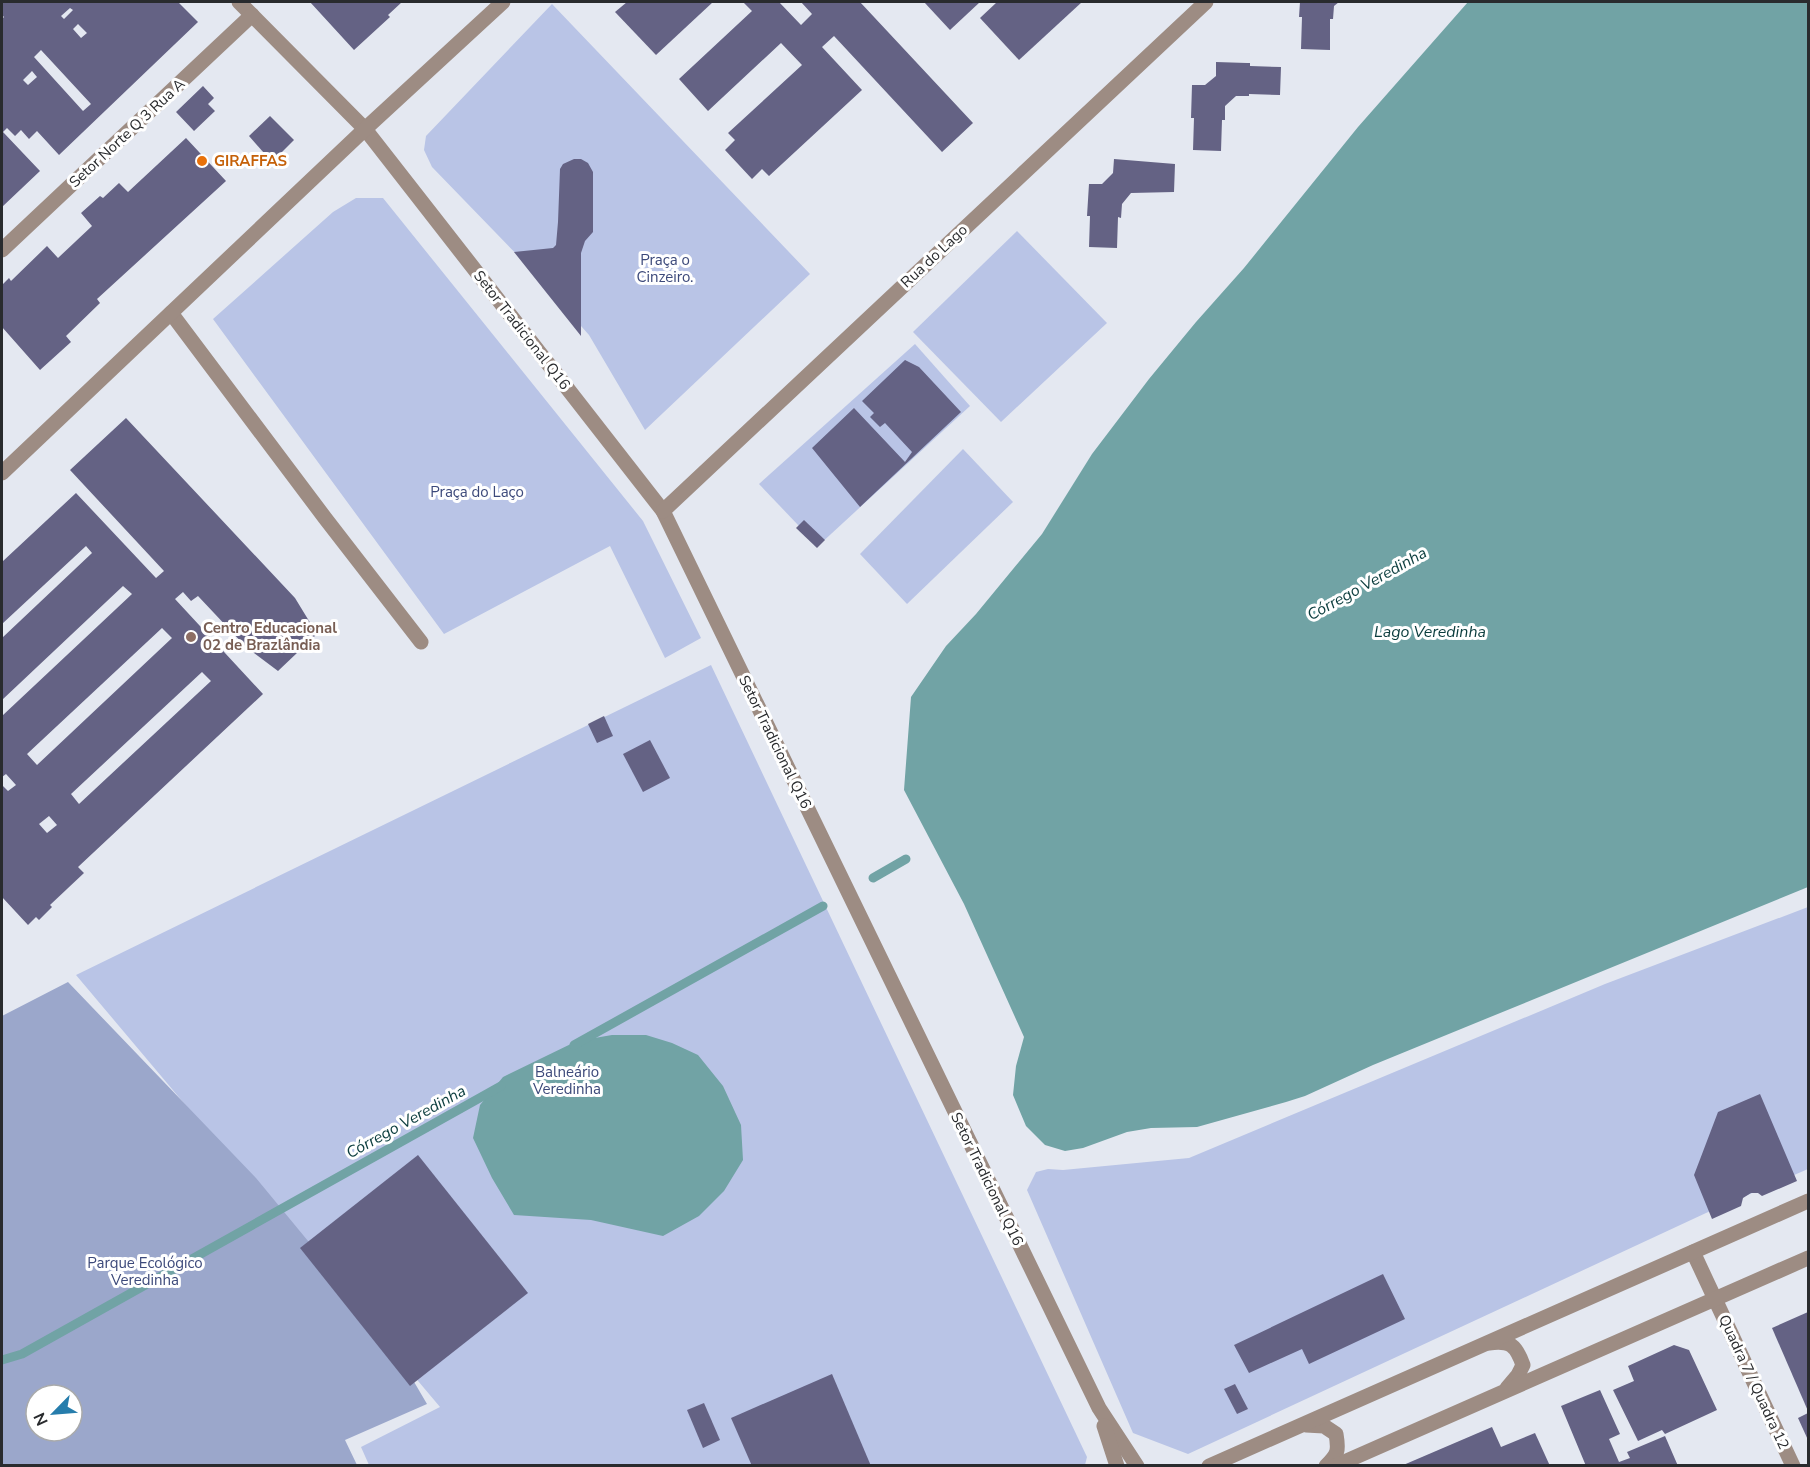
<svg xmlns="http://www.w3.org/2000/svg" width="1810" height="1467" viewBox="0 0 1810 1467" font-family="'Nunito Sans',sans-serif">
<rect width="100%" height="100%" fill="#e4e8f1"/>
<g fill="#b9c4e6">
<polygon points="552,4 810,274 645,430 589,335 526,264 432,167 424,150 426,136"/>
<polygon points="356,198 383,198 643,521 701,638 665,658 610,546 444,634 213,319 333,212"/>
<polygon points="1017,231 1107,323 1001,422 913,332"/>
<polygon points="915,344 970,406 818,546 759,484"/>
<polygon points="963,449 1013,502 907,604 860,554"/>
<polygon points="711,665 1087,1457 1085,1465 369,1465 361,1447 440,1407 76,975"/>
<polygon points="1808,907 1808,1169 1706,1213 1188,1454 1133,1433 1027,1190 1036,1172 1048,1169 1063,1170 1189,1158 1605,984"/>
</g>
<path fill="#9ba7cb" fill-rule="evenodd" d="M68 982 256 1178 346 1287 410 1375 427 1404 345 1440 357 1465 2 1466V1016ZM36 1395H72V1431H36Z"/>
<g fill="#71a3a5">
<polygon points="1468,2 1808,2 1808,887 1373,1065 1305,1096 1286,1102 1197,1127 1151,1128 1127,1132 1083,1148 1065,1151 1045,1145 1026,1126 1013,1095 1016,1066 1024,1037 964,904 904,790 911,697 946,646 976,614 1042,534 1092,454 1149,379 1196,322 1244,268 1358,127"/>
<polygon points="612,1035 646,1035 672,1043 698,1055 723,1086 741,1125 743,1160 724,1191 699,1216 663,1236 591,1220 514,1215 492,1178 473,1138 480,1105 503,1077 577,1041"/>
</g>
<g fill="none" stroke-linecap="round" stroke-linejoin="round">
<g stroke="#71a3a5" stroke-width="9">
<polyline points="873,878 906,859"/>
<polyline points="574,1045 823,906"/>
<polyline points="2,1360 22,1354 501,1086"/>
</g>
</g>
<g fill="#646284" fill-rule="evenodd">
<path d="M2 2H178L198 22 59 155 37 131 29 139 21 130 15 136 7 128 3 132 40 171 2 207V19L4 17 2 15ZM70 8 73 10 64 19 61 16ZM78 24 87 33 81 38 73 29ZM41 50 91 104 83 111 34 57ZM32 71 37 77 28 85 23 80Z"/>
<polygon points="310,2 402,2 388,15 390,17 354,50"/>
<polygon points="627,2 713,2 656,55 615,12"/>
<polygon points="743,2 779,2 801,25 812,14 801,2 860,2 973,123 942,152 834,36 822,47 862,90 769,176 762,169 752,179 725,150 735,140 728,133 802,65 781,43 708,111 679,79 752,11"/>
<polygon points="924,2 980,2 950,30"/>
<polygon points="997,2 1082,2 1019,60 980,18"/>
<polygon points="1300,2 1339,2 1334,6 1333,19 1330,19 1330,50 1301,49 1302,17 1299,17"/>
<polygon points="1216,62 1247,63 1250,63 1250,66 1281,67 1280,95 1249,94 1249,96 1236,96 1225,106 1225,120 1222,120 1221,151 1193,150 1194,118 1191,118 1192,85 1205,85 1216,76"/>
<polygon points="203,86 214,98 208,104 215,111 194,131 176,112"/>
<polygon points="270,116 294,140 272,162 249,136"/>
<polygon points="186,138 226,181 97,299 100,303 66,336 71,342 40,370 2,327 2,289 3,287 2,285 9,278 11,281 47,246 58,258 92,226 81,213 100,196 103,198 119,183 128,192"/>
<polygon points="574,159 581,159 588,163 593,172 593,232 585,241 581,253 581,336 514,252 553,248 556,245 558,222 560,169 563,164"/>
<polygon points="1114,159 1175,164 1174,192 1131,193 1122,204 1121,218 1118,217 1117,248 1089,247 1090,216 1087,216 1089,184 1102,184 1113,173"/>
<polygon points="905,360 919,367 961,412 860,507 812,448 854,408 905,462 912,452 885,423 880,427 870,417 874,413 862,401"/>
<path d="M126 418 295 598 317 634 278 671 246 647 198 596 191 601 183 592 175 599 263 694 78 867 84 873 50 905 52 907 39 920 36 917 28 925 2 897V785L8 791 16 785 6 774 2 777V716L132 594 123 586 2 700V638L92 553 86 546 2 624V562L76 493 156 578 164 571 70 470ZM162 628 172 638 37 765 27 754ZM202 672 211 681 79 804 71 794ZM49 816 57 825 47 833 39 824Z"/>
<polygon points="804,520 825,540 817,548 796,528"/>
<polygon points="604,716 613,736 597,743 588,724"/>
<polygon points="650,740 670,778 643,792 623,754"/>
<polygon points="1760,1094 1797,1181 1762,1196 1758,1193 1751,1193 1743,1198 1741,1206 1712,1219 1694,1175 1699,1162 1718,1112"/>
<polygon points="418,1155 528,1293 410,1386 300,1248"/>
<polygon points="1383,1274 1405,1319 1309,1364 1302,1349 1249,1373 1234,1345"/>
<polygon points="1808,1312 1808,1411 1772,1328"/>
<polygon points="1674,1345 1689,1350 1717,1410 1665,1434 1662,1430 1638,1441 1613,1390 1634,1381 1628,1366"/>
<polygon points="832,1374 871,1466 752,1466 731,1418"/>
<polygon points="1235,1384 1248,1409 1237,1414 1224,1389"/>
<polygon points="1600,1390 1620,1434 1609,1439 1619,1462 1630,1458 1627,1452 1665,1436 1678,1466 1586,1466 1561,1406"/>
<polygon points="704,1403 720,1440 703,1448 687,1410"/>
<polygon points="1808,1413 1808,1440 1798,1418"/>
<polygon points="1492,1427 1501,1447 1535,1433 1550,1466 1401,1466"/>
</g>
<g fill="none" stroke-linecap="round" stroke-linejoin="round">
<g stroke="#9d8c83" stroke-width="15">
<polyline points="239,2 365,129 663,511 1099,1408 1137,1466"/>
<polyline points="2,250 252,15"/>
<polyline points="171,313 325,518 421,642"/>
<polyline points="2,473 365,129 503,2"/>
<polyline points="663,511 1206,2"/>
<polyline points="1693,1252 1793,1466"/>
<path d="M1489 1343C1510 1340 1516 1345 1523 1365L1518 1375 1507 1388"/>
<path d="M1306 1425 1324 1426 1336 1434C1339 1451 1338 1454 1326 1466"/>
<polyline points="1104,1426 1117,1466"/>
<polyline points="1209,1466 1808,1201"/>
<polyline points="1335,1466 1808,1258"/>
</g>
</g>
<circle fill="#e8710a" stroke="#fff" stroke-width="2" cx="202" cy="161" r="6"/>
<circle fill="#8d6e63" stroke="#fff" stroke-width="2" cx="191" cy="637" r="6"/>
<g text-anchor="middle" dominant-baseline="central" stroke-width="6" stroke-linejoin="round" paint-order="stroke">
<g font-size="15" fill="#292b2e" stroke="#fff">
<text transform="translate(127 133) rotate(-43)">Setor Norte Q 3 Rua A</text>
<text transform="translate(934 256) rotate(-43)">Rua do Lago</text>
<text transform="translate(522 330) rotate(52)">Setor Tradicional Q16</text>
<text transform="translate(775 742) rotate(64)">Setor Tradicional Q16</text>
<text transform="translate(987 1179) rotate(64)">Setor Tradicional Q16</text>
<text transform="translate(1754 1382) rotate(65)">Quadra 7 / Quadra 12</text>
</g>
<g font-size="15" font-weight="bold" fill="#c56008" stroke="#fff" text-anchor="start">
<text x="214" y="161">GIRAFFAS</text>
</g>
<g font-size="15" fill="#3c497a" stroke="#fff">
<text x="665" y="260">Praça o<tspan x="665" dy="17">Cinzeiro.</tspan></text>
<text x="477" y="492">Praça do Laço</text>
<text x="567" y="1072">Balneário<tspan x="567" dy="17">Veredinha</tspan></text>
<text x="145" y="1263">Parque Ecológico<tspan x="145" dy="17">Veredinha</tspan></text>
</g>
<g font-size="15" font-weight="bold" fill="#785e54" stroke="#fff" text-anchor="start">
<text x="203" y="628">Centro Educacional<tspan x="203" dy="17">02 de Brazlândia</tspan></text>
</g>
<g font-size="16" font-style="italic" fill="#0a3c3d" stroke="#fff">
<text transform="translate(1367 584) rotate(-29)">Córrego Veredinha</text>
<text x="1430" y="632">Lago Veredinha</text>
<text transform="translate(406 1122) rotate(-29)">Córrego Veredinha</text>
</g>
</g>
<rect width="1810" height="1467" fill="none" stroke="#292b2e" stroke-width="6"/>
<g transform="translate(54 1413) rotate(245)"><circle r="28" fill="#ffffff" stroke="#a9aaab" stroke-width="1.5"/>
<path d="M0-4.5L10 22L0 15L-10 22Z" fill="#267dac"/>
<text y="-9" font-size="16" font-weight="bold" text-anchor="middle" fill="#292b2e">N</text>
</g>
</svg>
